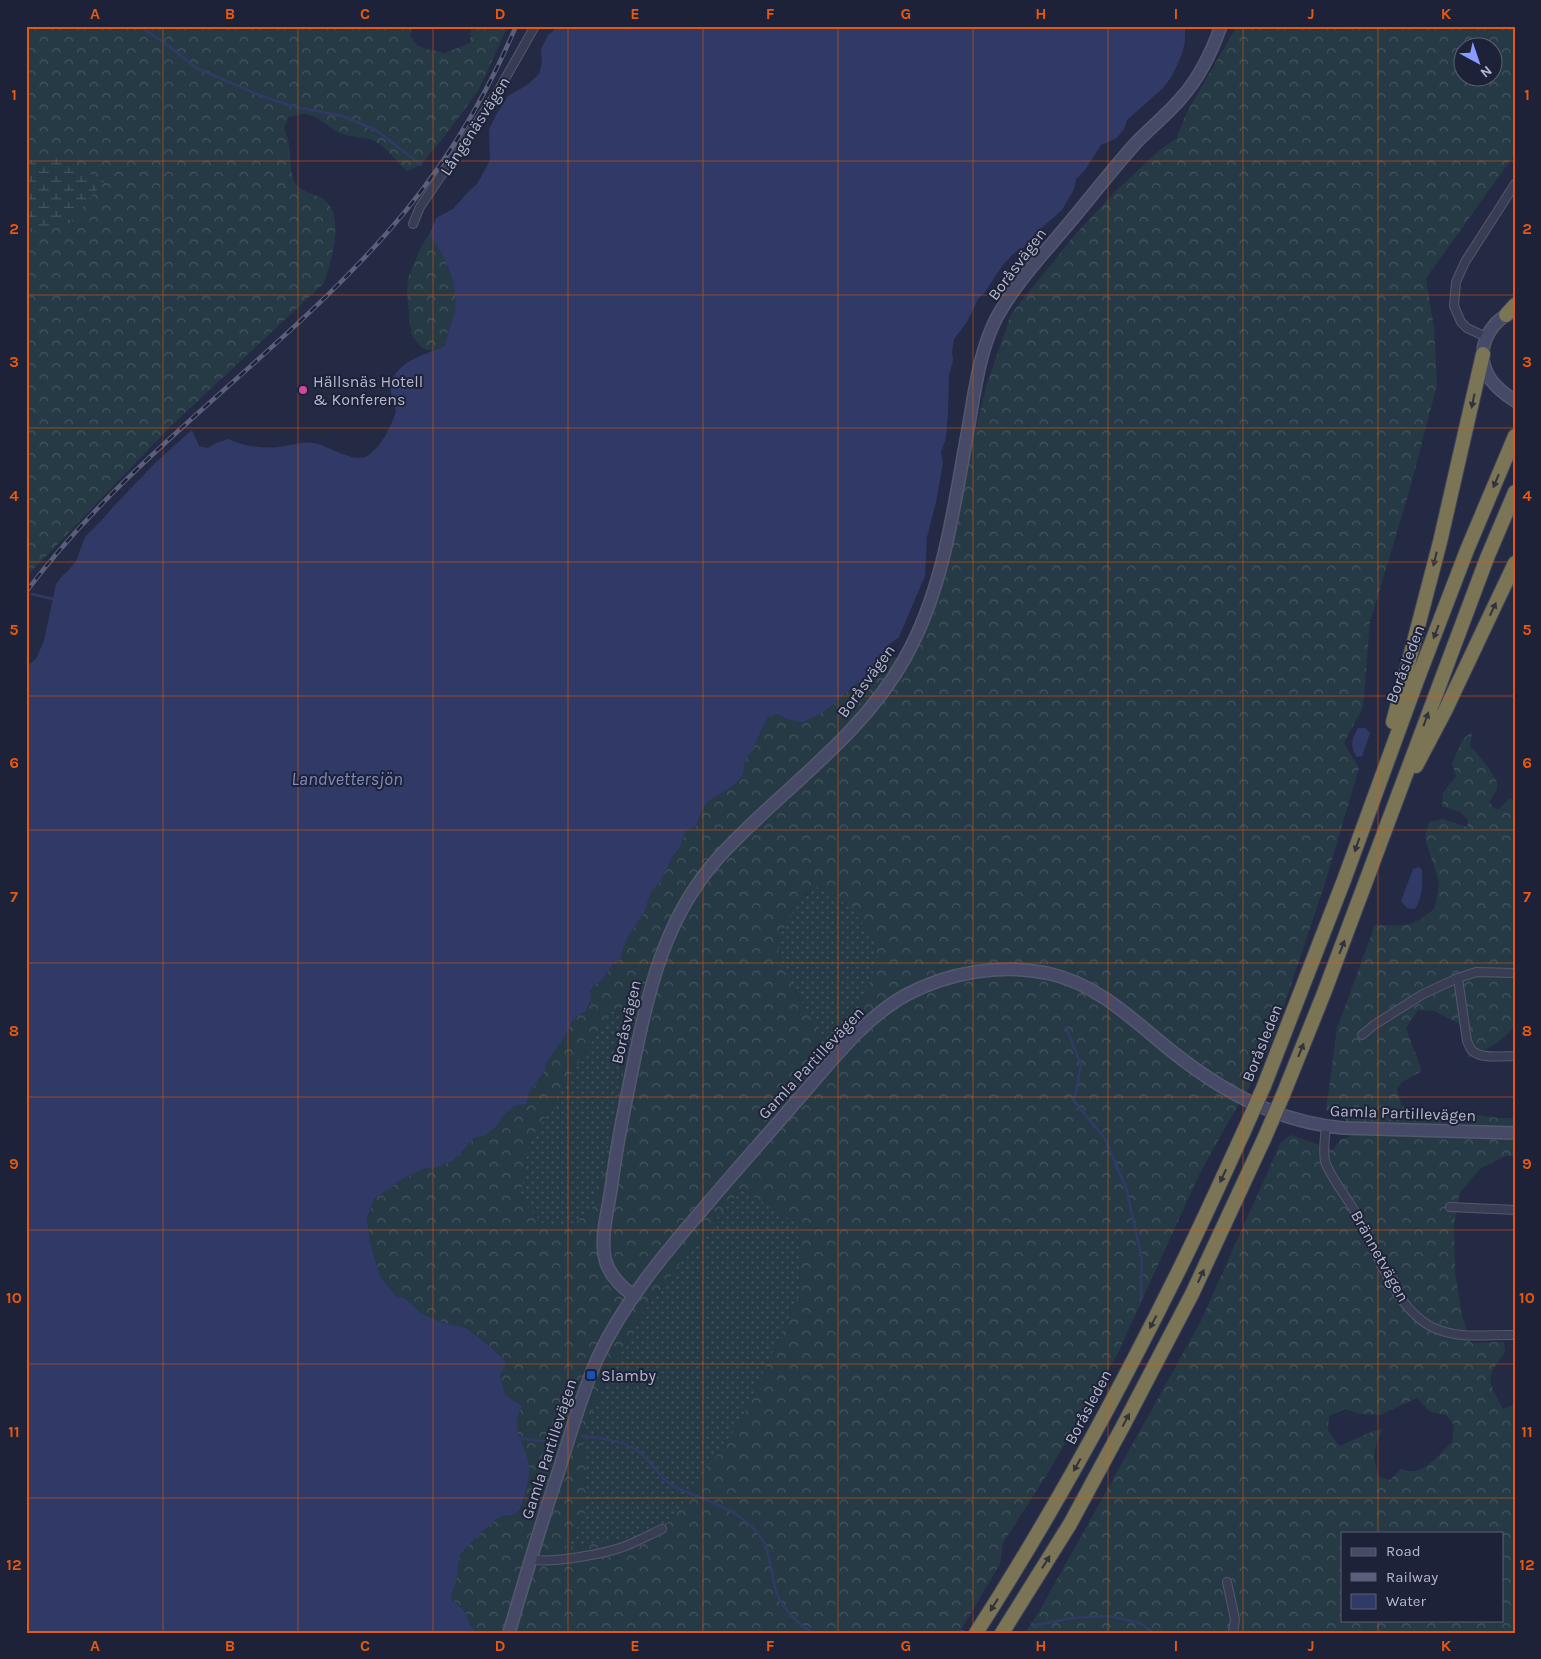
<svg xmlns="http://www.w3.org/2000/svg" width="1541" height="1659" viewBox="0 0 1541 1659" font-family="Karla,sans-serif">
<defs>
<pattern id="grass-dots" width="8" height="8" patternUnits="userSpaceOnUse" patternTransform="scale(1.25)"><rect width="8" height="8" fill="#263a45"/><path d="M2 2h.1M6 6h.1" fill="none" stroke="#43545f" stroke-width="1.8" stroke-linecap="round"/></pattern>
<pattern id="forest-crowns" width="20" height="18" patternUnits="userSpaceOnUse" patternTransform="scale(1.25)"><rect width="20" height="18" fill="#263a45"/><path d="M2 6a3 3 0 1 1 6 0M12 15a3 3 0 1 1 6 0" fill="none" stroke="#43545f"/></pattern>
<pattern id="wetland-marsh" width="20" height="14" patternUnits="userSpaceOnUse" patternTransform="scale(1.25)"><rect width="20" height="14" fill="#263a45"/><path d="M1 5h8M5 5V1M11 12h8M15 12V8" fill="none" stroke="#43545f"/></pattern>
</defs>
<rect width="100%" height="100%" fill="#242a44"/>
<g fill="url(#grass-dots)">
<path d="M816 887 829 890 855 913 873 936 878 957 870 982 862 997 860 1017 815 1062 811 1050 817 1023C805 1007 773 960 778 940 780 932 787 923 791 916 797 903 803 895 816 887Z"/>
<polygon points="633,1010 601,1185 591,1211 566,1228 542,1223 520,1198 529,1143 610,1012"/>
<polygon points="741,1189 798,1224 800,1294 740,1422 671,1521 622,1540 566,1547 585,1513 586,1462 582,1436 604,1383 644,1311 691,1249"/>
</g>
<g fill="url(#forest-crowns)" fill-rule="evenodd">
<path d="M26 26H413L410 36 417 45 426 49 445 53 470 43 471 26H508L479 89 454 124 421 165 407 171C396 162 389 149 376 142 366 136 353 138 342 134 329 129 319 115 304 114 300 114 294 116 289 117L284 128C286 134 289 140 289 146 291 156 290 177 296 184 303 193 314 193 323 199 346 214 331 262 324 283L171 426 26 577V233L70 223 57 157 26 161Z"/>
<path d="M1237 26H1515V154L1426 278 1434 328 1437 385 1409 492 1370 622 1363 707 1344 743 1359 768 1326 880 1274 1036 1254 1079 1226 1126 1199 1175 1117 1355 1046 1476 1003 1543 1000 1564 959 1633H477L470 1624 464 1610 453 1601 451 1594C459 1580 456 1570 460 1556 462 1550 496 1518 502 1516 512 1514 511 1517 521 1510 525 1496 530 1482 529 1467 526 1443 508 1434 522 1406L505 1396 500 1374 506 1362 491 1347 466 1328 448 1324 433 1319 421 1313 405 1298 396 1296 380 1276 370 1242 367 1218 374 1199 402 1179 426 1168 433 1169 454 1160 474 1138 484 1136 495 1127 502 1117 514 1106 527 1104 529 1093 545 1071 546 1064 565 1036 571 1024 576 1017 586 1011 590 992 597 983 602 980 613 964 621 957 627 938 644 913 651 892 660 882 672 857 679 849 686 831 696 827C698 819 702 808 708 802 719 791 747 784 743 763L752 750 768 717 777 714 787 719 824 712 877 666 885 655 908 661 937 600 953 539 970 453 986 387 1011 314 1074 236 1115 192 1157 152 1176 139 1187 112ZM1464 48H1494V78H1464ZM816 887 829 890 855 913 873 936 878 957 870 982 862 997 860 1017 815 1062 811 1050 820 1039 817 1023 797 995 779 956 777 946 778 939 798 903 806 893ZM633 1010 601 1185 591 1211 567 1228 542 1223 520 1198 529 1143 610 1012ZM741 1189 798 1224 800 1294 740 1422 671 1521 622 1540 566 1547 585 1513 586 1462 582 1436 604 1383 644 1311 691 1249Z"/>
<path d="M430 233C432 240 436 244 439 249 450 268 457 287 455 309 453 322 446 332 445 346L433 351 422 348 412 336 410 326 407 290 408 278 421 247Z"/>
<path d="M1472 732 1470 746C1477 753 1496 775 1497 784 1498 791 1493 796 1489 802L1495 809H1499L1510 798 1515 801V1025C1503 1042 1486 1050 1468 1058L1466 1027 1434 1011 1418 1010 1406 1028 1422 1071 1402 1082 1397 1089 1401 1104 1409 1114 1462 1113 1498 1118H1515V1156H1505L1481 1168 1460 1192 1454 1224 1455 1272 1462 1315 1471 1343 1504 1342 1505 1352C1484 1380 1488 1380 1503 1409L1515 1404V1633H1025L1039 1612 1201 1321 1281 1142 1291 1135 1333 1150 1341 1139 1350 1137 1345 1119 1326 1110 1337 1028 1375 925C1406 925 1411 929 1435 908L1439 882 1425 838 1429 822 1443 819 1467 827 1468 819 1460 812 1442 806 1443 793 1456 776 1452 763 1463 739ZM1417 1398 1430 1412 1446 1415 1454 1425 1452 1442C1437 1456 1423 1478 1401 1469L1390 1480 1379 1477C1372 1456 1373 1449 1383 1429L1374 1431 1339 1446 1328 1431 1329 1416 1345 1409 1360 1414 1380 1415ZM1342 1533H1502V1620H1342Z"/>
</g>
<polygon fill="url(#wetland-marsh)" points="57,157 104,181 70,223 26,233 26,161"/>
<g fill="#313a67">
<path d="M555 26H1185V41L1182 54 1172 76 1163 88 1127 120 1124 129 1117 138 1101 145 1085 170 1076 179 1074 189 1062 210 1038 231 1024 247 1013 254 1002 266 985 292 978 299 967 322 954 339 952 352 953 361 949 375 948 413 946 438 941 452 943 463 936 502 927 537 925 576 899 637 886 647 885 655 877 666 824 712 803 722 787 719 777 714 768 717 752 750 744 763C747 784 720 791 708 802 702 808 698 819 696 827L686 831 679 849 672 857 660 882 651 892 644 913 627 938 621 957 613 964 602 980 597 983 590 991 591 999 586 1011 576 1017 571 1024 565 1036 546 1064 545 1071 529 1093 527 1104 514 1106 502 1117 496 1127 484 1136 474 1138 454 1160 433 1169 426 1168 402 1179 374 1199 367 1218 370 1242 380 1276 396 1296 405 1298 421 1313 433 1319 448 1324 466 1328 491 1347 506 1362 504 1369 500 1374 505 1395 522 1406C508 1434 527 1442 529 1467 530 1482 525 1496 520 1510 511 1517 512 1514 502 1516 496 1518 462 1550 460 1556 456 1571 459 1581 451 1594L453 1601 464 1610 470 1624 477 1633H26V667L36 659 44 641 56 584 63 575 68 571 76 561 85 537 101 521 114 506 156 462 192 430 199 446 208 448 216 443 229 439C242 446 263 449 278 447 290 446 301 441 313 443 328 445 354 464 367 456 381 448 392 425 396 411 377 367 414 359 445 346 447 331 453 322 455 309 457 287 450 268 439 249 436 244 432 240 430 233L436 218 453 209 468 192 477 184 490 160 489 129 496 115 508 96 527 85 539 74 542 62 541 49 548 35 553 31Z"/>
<path d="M1358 728H1365L1370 733 1362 756 1357 757C1349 747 1352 738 1358 728Z"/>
<path d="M1419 867 1422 870C1423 883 1422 899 1415 909L1407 908 1401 901 1413 869Z"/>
</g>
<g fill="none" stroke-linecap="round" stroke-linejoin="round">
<g stroke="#313a67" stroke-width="2.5">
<polyline points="139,26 169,46 196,68 264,97 296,107 342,116 376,130 421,165"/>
<polyline points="32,594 53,599"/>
<polyline points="1066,1027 1081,1065 1074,1101 1105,1139 1126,1188 1142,1259 1141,1298"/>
<path d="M582 1436C603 1438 631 1441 646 1458 656 1468 662 1481 675 1487 708 1502 743 1509 764 1542 768 1549 769 1560 771 1568 773 1576 774 1586 777 1594 784 1610 798 1624 813 1633"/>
<polyline points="519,1438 554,1443"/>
<polyline points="1032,1626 1072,1618 1108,1616 1140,1623 1154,1633"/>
<polyline points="950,1633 963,1631"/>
</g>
<defs>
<g id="street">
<polyline points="413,224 420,207 497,93 535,26"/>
<polyline points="1486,337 1467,328 1461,322 1454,306 1456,282 1465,262 1515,184"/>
<path d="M1458 978 1467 1041C1469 1045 1470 1050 1474 1052 1483 1059 1503 1056 1515 1056"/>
<polyline points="1362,1035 1374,1025 1423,994 1458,978 1476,972 1515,973"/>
<path d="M1326 1126C1325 1137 1323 1150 1325 1161 1329 1176 1350 1201 1358 1217 1377 1252 1395 1308 1432 1327 1459 1340 1486 1334 1515 1335"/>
<polyline points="1450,1207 1515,1210"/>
<path d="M530 1559C550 1564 603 1554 623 1547 636 1542 649 1535 662 1529"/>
<polyline points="1227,1582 1235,1619 1233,1633"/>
</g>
<g id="secondary">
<path d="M1514 311C1487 323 1473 353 1491 380 1497 388 1506 395 1515 401"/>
<path d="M634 1296C600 1272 600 1250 607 1212 610 1197 612 1183 614 1168 619 1134 626 1100 633 1066 648 991 665 916 719 857 780 790 860 739 905 658 945 587 954 504 969 424 975 389 980 349 997 317 1014 286 1037 261 1059 235 1085 205 1109 173 1135 144 1150 128 1168 114 1182 97 1200 77 1212 51 1221 26"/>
<path d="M509 1633C525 1578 541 1524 559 1470 571 1432 582 1393 598 1357 624 1302 664 1254 703 1209 733 1173 764 1139 794 1104 827 1067 862 1019 906 995 949 972 999 964 1047 973 1094 983 1128 1015 1164 1045 1218 1089 1272 1121 1343 1128L1515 1133"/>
</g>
<g id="highway">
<polyline points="1506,315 1515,305"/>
<polyline points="1393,722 1440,542 1483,354"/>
<polyline points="1416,766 1445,711 1515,563"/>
<polyline points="1264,1086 1344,880 1416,683 1467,550 1515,436"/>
<polyline points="1283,1095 1324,993 1487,558 1515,492"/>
<path d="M976 1633C1048 1521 1112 1405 1171 1286 1197 1235 1220 1183 1244 1131"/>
<polyline points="1002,1633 1070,1524 1123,1426 1192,1294 1264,1139"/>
</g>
</defs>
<use href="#street" stroke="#54586e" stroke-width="10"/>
<use href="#secondary" stroke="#54586e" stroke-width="14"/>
<use href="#highway" stroke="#40455b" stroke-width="16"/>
<use href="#street" stroke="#383d54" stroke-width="8"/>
<use href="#secondary" stroke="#464a67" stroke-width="11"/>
<use href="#highway" stroke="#7b7555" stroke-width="14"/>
<defs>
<path id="rail" d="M26 592C128 455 274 361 386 234 441 172 484 102 516 26"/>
</defs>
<use href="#rail" stroke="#5a607b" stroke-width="4.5"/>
<use href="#rail" stroke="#1d2239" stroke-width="2.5" stroke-dasharray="8" stroke-linecap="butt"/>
<defs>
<g id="highway-bridge">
<polyline points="1244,1131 1264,1086"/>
<polyline points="1264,1139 1283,1095"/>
</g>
</defs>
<use href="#highway-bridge" stroke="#40455b" stroke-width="16" stroke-linecap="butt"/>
<use href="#highway-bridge" stroke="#7b7555" stroke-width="14"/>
</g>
<defs><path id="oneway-solid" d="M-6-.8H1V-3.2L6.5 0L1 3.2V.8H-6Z" transform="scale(1.25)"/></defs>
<g fill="#30333f">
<use href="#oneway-solid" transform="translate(1473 401) rotate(102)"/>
<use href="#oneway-solid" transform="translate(1496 481) rotate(113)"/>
<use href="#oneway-solid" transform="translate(1435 559) rotate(104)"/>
<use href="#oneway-solid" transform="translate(1493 609) rotate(-65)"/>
<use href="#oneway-solid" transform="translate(1436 632) rotate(111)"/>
<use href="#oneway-solid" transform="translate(1426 719) rotate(-70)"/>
<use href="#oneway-solid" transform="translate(1357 845) rotate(109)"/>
<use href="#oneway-solid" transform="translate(1342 947) rotate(-69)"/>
<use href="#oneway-solid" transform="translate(1301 1050) rotate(-68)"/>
<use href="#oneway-solid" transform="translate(1223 1176) rotate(115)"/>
<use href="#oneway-solid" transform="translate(1201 1276) rotate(-65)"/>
<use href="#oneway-solid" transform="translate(1153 1322) rotate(118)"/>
<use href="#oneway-solid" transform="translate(1126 1420) rotate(-62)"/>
<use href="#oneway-solid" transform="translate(1077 1465) rotate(119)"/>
<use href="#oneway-solid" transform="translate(1046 1562) rotate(-58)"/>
<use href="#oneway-solid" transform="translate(994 1605) rotate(122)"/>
</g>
<path fill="none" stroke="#e8590c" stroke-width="1" stroke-opacity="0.55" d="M163 26V1633M298 26V1633M433 26V1633M568 26V1633M703 26V1633M838 26V1633M973 26V1633M1108 26V1633M1243 26V1633M1378 26V1533M26 161H1515M26 295H1515M26 428H1515M26 562H1515M26 696H1515M26 830H1515M26 963H1515M26 1097H1515M26 1230H1515M26 1364H1515M26 1498H1515M1378 1620V1633"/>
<circle fill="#d1479c" stroke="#1d2239" stroke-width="2" cx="303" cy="390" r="5"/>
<rect fill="#1a4fb4" stroke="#1d2239" stroke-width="2" x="586" y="1370" width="10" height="10" rx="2.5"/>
<g text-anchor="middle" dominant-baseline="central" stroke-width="4" stroke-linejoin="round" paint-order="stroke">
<g font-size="16" fill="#b6b9cd" stroke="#1d2239">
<text transform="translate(475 126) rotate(-57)">Långenäsvägen</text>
<text transform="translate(1017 264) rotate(-53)">Boråsvägen</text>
<text transform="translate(1405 664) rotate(-69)">Boråsleden</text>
<text transform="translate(866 681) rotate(-54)">Boråsvägen</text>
<text transform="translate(626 1022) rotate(-77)">Boråsvägen</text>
<text transform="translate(1262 1043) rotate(-68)">Boråsleden</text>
<text transform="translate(811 1063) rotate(-47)">Gamla Partillevägen</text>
<text transform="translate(1403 1113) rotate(2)">Gamla Partillevägen</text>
<text transform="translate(1380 1256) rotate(61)">Brännetvägen</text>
<text transform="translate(1088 1407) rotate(-62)">Boråsleden</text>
<text transform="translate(549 1449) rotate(-72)">Gamla Partillevägen</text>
</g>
<g font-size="16" fill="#b6b9cd" stroke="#1d2239" text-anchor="start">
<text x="313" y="381">Hällsnäs Hotell<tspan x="313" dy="18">&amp; Konferens</tspan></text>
<text x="601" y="1375">Slamby</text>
</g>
<g font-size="18" font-style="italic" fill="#818cbc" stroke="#1d2239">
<text x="347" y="779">Landvettersjön</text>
</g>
</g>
<rect width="1541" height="1659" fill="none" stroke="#1d2239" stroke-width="55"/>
<rect x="1341" y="1532" width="162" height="90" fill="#1d2239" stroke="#5a5e74"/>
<rect x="1351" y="1548" width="25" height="8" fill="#464a67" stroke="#5a5e74"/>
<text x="1386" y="1556" font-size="15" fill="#b6b9cd">Road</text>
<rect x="1351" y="1573" width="25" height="8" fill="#5a607b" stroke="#5a5e74"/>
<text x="1386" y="1582" font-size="15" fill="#b6b9cd">Railway</text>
<rect x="1351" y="1594" width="25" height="15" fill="#313a67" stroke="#5a5e74"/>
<text x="1386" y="1606" font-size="15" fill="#b6b9cd">Water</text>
<g transform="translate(1478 62) rotate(140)"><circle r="24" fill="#1d2239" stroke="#5a5e74"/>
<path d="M0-4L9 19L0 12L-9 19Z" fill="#899bff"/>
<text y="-8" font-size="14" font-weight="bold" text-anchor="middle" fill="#b6b9cd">N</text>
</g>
<rect x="28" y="28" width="1486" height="1604" fill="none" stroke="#e8590c" stroke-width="2"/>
<g font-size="16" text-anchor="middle" font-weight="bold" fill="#e8590c">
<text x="95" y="19">A</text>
<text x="230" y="19">B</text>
<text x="365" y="19">C</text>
<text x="500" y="19">D</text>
<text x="635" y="19">E</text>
<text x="770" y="19">F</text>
<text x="906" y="19">G</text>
<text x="1041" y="19">H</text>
<text x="1176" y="19">I</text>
<text x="1311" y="19">J</text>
<text x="1446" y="19">K</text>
<text x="14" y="100">1</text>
<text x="1527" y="100">1</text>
<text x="14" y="234">2</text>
<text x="1527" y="234">2</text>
<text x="14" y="367">3</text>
<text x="1527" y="367">3</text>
<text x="14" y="501">4</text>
<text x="1527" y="501">4</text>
<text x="14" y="635">5</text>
<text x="1527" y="635">5</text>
<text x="14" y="768">6</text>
<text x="1527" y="768">6</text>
<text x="14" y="902">7</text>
<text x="1527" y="902">7</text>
<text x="14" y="1036">8</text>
<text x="1527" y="1036">8</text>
<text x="14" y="1169">9</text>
<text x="1527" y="1169">9</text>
<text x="14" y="1303">10</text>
<text x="1527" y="1303">10</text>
<text x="14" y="1437">11</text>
<text x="1527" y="1437">11</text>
<text x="14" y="1570">12</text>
<text x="1527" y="1570">12</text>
<text x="95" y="1651">A</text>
<text x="230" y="1651">B</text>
<text x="365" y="1651">C</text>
<text x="500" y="1651">D</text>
<text x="635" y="1651">E</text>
<text x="770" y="1651">F</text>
<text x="906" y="1651">G</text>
<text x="1041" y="1651">H</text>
<text x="1176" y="1651">I</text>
<text x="1311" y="1651">J</text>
<text x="1446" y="1651">K</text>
</g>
</svg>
